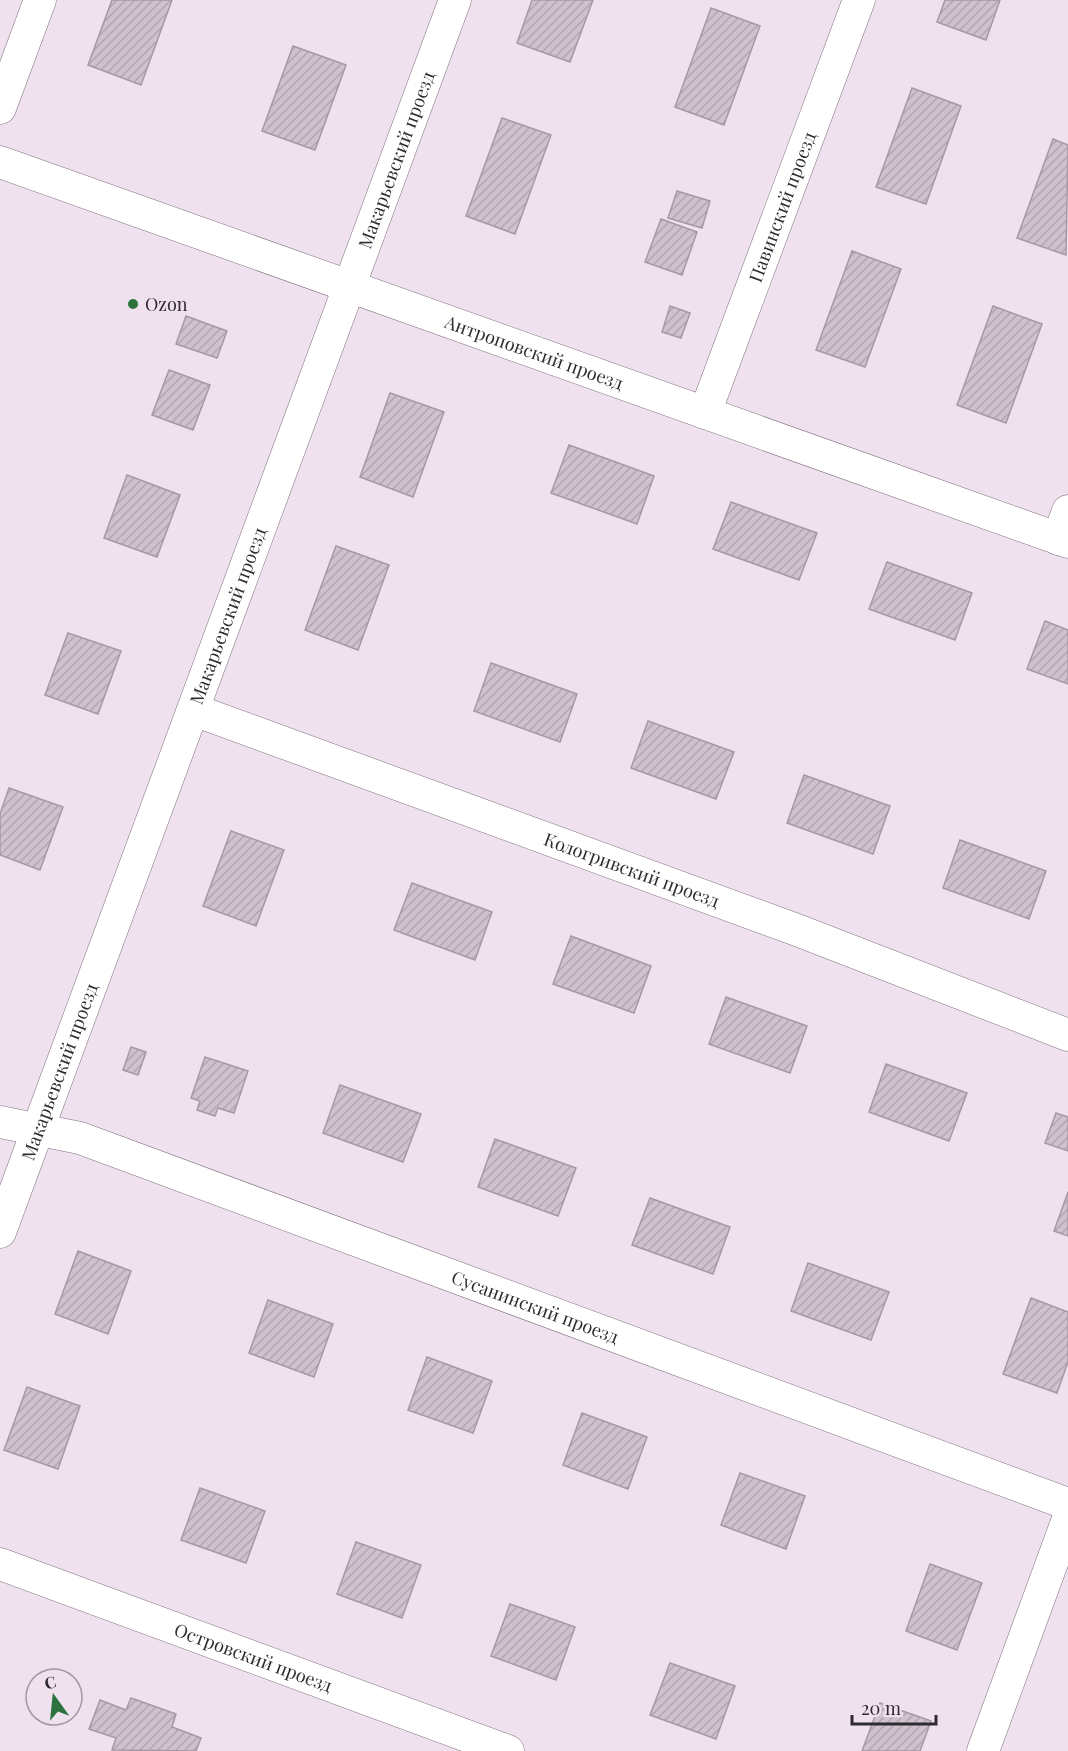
<svg xmlns="http://www.w3.org/2000/svg" width="1068" height="1751" viewBox="0 0 1068 1751" font-family="'Playfair Display',serif">
<defs>
<pattern id="building-hatch" width="6" height="6" patternUnits="userSpaceOnUse" patternTransform="scale(1.5)"><rect width="6" height="6" fill="#cfc1cd"/><path d="M-1 1l2-2M0 6l6-6M5 7l2-2" fill="none" stroke="#b2a6b0"/></pattern>
</defs>
<rect width="100%" height="100%" fill="#f0e1ee"/>
<g fill="url(#building-hatch)" stroke="#a699a5" stroke-width="1.5">
<polygon points="112,0 172,0 141,85 88,65"/>
<polygon points="532,0 593,0 570,62 517,43"/>
<polygon points="945,0 1000,0 986,40 937,22"/>
<polygon points="711,8 760,26 724,125 675,107"/>
<polygon points="293,46 346,65 315,150 262,131"/>
<polygon points="912,88 961,106 926,204 876,187"/>
<polygon points="502,118 551,135 515,234 466,216"/>
<polygon points="1053,139 1068,145 1066,255 1017,238"/>
<polygon points="677,191 710,201 702,228 668,218"/>
<polygon points="661,219 697,232 682,275 645,262"/>
<polygon points="852,251 901,269 865,367 816,350"/>
<polygon points="670,306 690,313 681,338 662,332"/>
<polygon points="993,306 1042,324 1006,423 957,405"/>
<polygon points="186,316 227,331 217,358 176,344"/>
<polygon points="169,370 210,385 193,430 152,415"/>
<polygon points="390,393 444,412 413,497 360,477"/>
<polygon points="569,445 654,476 637,524 551,493"/>
<polygon points="127,475 180,495 157,557 104,538"/>
<polygon points="731,502 817,533 799,580 713,549"/>
<polygon points="336,546 389,565 358,650 305,630"/>
<polygon points="887,562 972,593 955,640 869,609"/>
<polygon points="1045,621 1068,630 1068,684 1027,669"/>
<polygon points="68,633 121,651 98,714 45,695"/>
<polygon points="491,663 577,694 560,742 474,711"/>
<polygon points="648,721 734,752 716,799 631,768"/>
<polygon points="804,775 890,806 873,854 787,823"/>
<polygon points="9,788 63,807 40,870 0,855 0,814"/>
<polygon points="231,831 284,850 256,926 203,906"/>
<polygon points="960,840 1046,871 1029,919 943,888"/>
<polygon points="412,883 492,912 475,960 394,930"/>
<polygon points="571,936 651,966 634,1013 553,984"/>
<polygon points="726,997 807,1026 790,1073 709,1044"/>
<polygon points="131,1047 146,1052 138,1075 123,1070"/>
<polygon points="205,1057 248,1071 234,1113 218,1108 215,1116 197,1110 200,1101 191,1098"/>
<polygon points="886,1064 967,1093 949,1141 869,1112"/>
<polygon points="340,1085 421,1114 403,1162 323,1133"/>
<polygon points="1056,1113 1068,1117 1068,1151 1045,1143"/>
<polygon points="495,1139 576,1168 558,1216 478,1187"/>
<polygon points="1068,1192 1068,1236 1054,1231"/>
<polygon points="650,1198 730,1227 713,1274 632,1245"/>
<polygon points="78,1251 131,1271 108,1334 55,1314"/>
<polygon points="808,1263 889,1292 871,1340 791,1311"/>
<polygon points="1031,1298 1068,1312 1068,1362 1057,1393 1003,1374"/>
<polygon points="268,1300 333,1324 314,1377 249,1353"/>
<polygon points="427,1357 492,1381 473,1433 408,1410"/>
<polygon points="27,1387 80,1406 58,1469 4,1450"/>
<polygon points="582,1413 647,1437 628,1489 563,1465"/>
<polygon points="740,1473 805,1496 786,1549 721,1525"/>
<polygon points="200,1488 265,1511 246,1563 181,1540"/>
<polygon points="356,1542 421,1565 402,1618 337,1594"/>
<polygon points="930,1564 982,1583 957,1650 906,1631"/>
<polygon points="510,1604 575,1627 556,1680 491,1656"/>
<polygon points="670,1663 735,1686 716,1739 650,1715"/>
<polygon points="131,1698 176,1714 172,1727 201,1738 196,1751 112,1750 116,1738 89,1729 100,1700 126,1710"/>
<polygon points="880,1703 931,1721 920,1751 862,1751"/>
</g>
<g fill="none" stroke-linecap="round" stroke-linejoin="round">
<defs>
<g id="minor">
<polyline points="0,108 40,0"/>
<path id="s1" d="M0 162 1068 542"/>
<path id="s2" d="M705 413 859 0"/>
<polyline points="1058,539 1068,511"/>
<path id="s3" d="M194 710 797 930 1068 1035"/>
<path id="s4" d="M0 1122 80 1138 1068 1504"/>
<path id="s5" d="M0 1232 455 0"/>
<path id="s6" d="M0 1564 508 1751"/>
<polyline points="983,1751 1068,1519"/>
</g>
</defs>
<use href="#minor" stroke="#7f727e" stroke-width="33"/>
<use href="#minor" stroke="#fff" stroke-width="32"/>
</g>
<circle fill="#2c723e" stroke="#f0e1ee" stroke-width="2" cx="133" cy="304" r="6"/>
<g text-anchor="middle" dominant-baseline="central" stroke-width="5" stroke-linejoin="round" paint-order="stroke">
<g font-size="18" fill="#302b30" stroke="#f0e1ee">
<text stroke="none"><textPath href="#s5" startOffset="1143">Макарьевский проезд</textPath></text>
<text stroke="none"><textPath href="#s2" startOffset="220">Павинский проезд</textPath></text>
<text stroke="none"><textPath href="#s1" startOffset="567">Антроповский проезд</textPath></text>
<text stroke="none"><textPath href="#s5" startOffset="657">Макарьевский проезд</textPath></text>
<text stroke="none"><textPath href="#s3" startOffset="466">Кологривский проезд</textPath></text>
<text stroke="none"><textPath href="#s5" startOffset="171">Макарьевский проезд</textPath></text>
<text stroke="none"><textPath href="#s4" startOffset="567">Сусанинский проезд</textPath></text>
<text stroke="none"><textPath href="#s6" startOffset="270">Островский проезд</textPath></text>
</g>
<g font-size="18" fill="#302b30" stroke="#f0e1ee" text-anchor="start">
<text x="145" y="304">Ozon</text>
</g>
</g>
<g transform="translate(54 1697) rotate(345)"><circle r="28" fill="#f0e1ee" stroke="#a398a2" stroke-width="1.5"/>
<path d="M0-4.5L10 22L0 15L-10 22Z" fill="#2c723e"/>
<text y="-9" font-size="16" font-weight="bold" text-anchor="middle" fill="#302b30">С</text>
</g>
<path d="M852 1715v9h84v-9" fill="none" stroke="#302b30" stroke-width="3"/>
<text x="861" y="1715" font-size="18" fill="#302b30" stroke="#f0e1ee" stroke-width="4.5" paint-order="stroke">20 m</text>
</svg>
